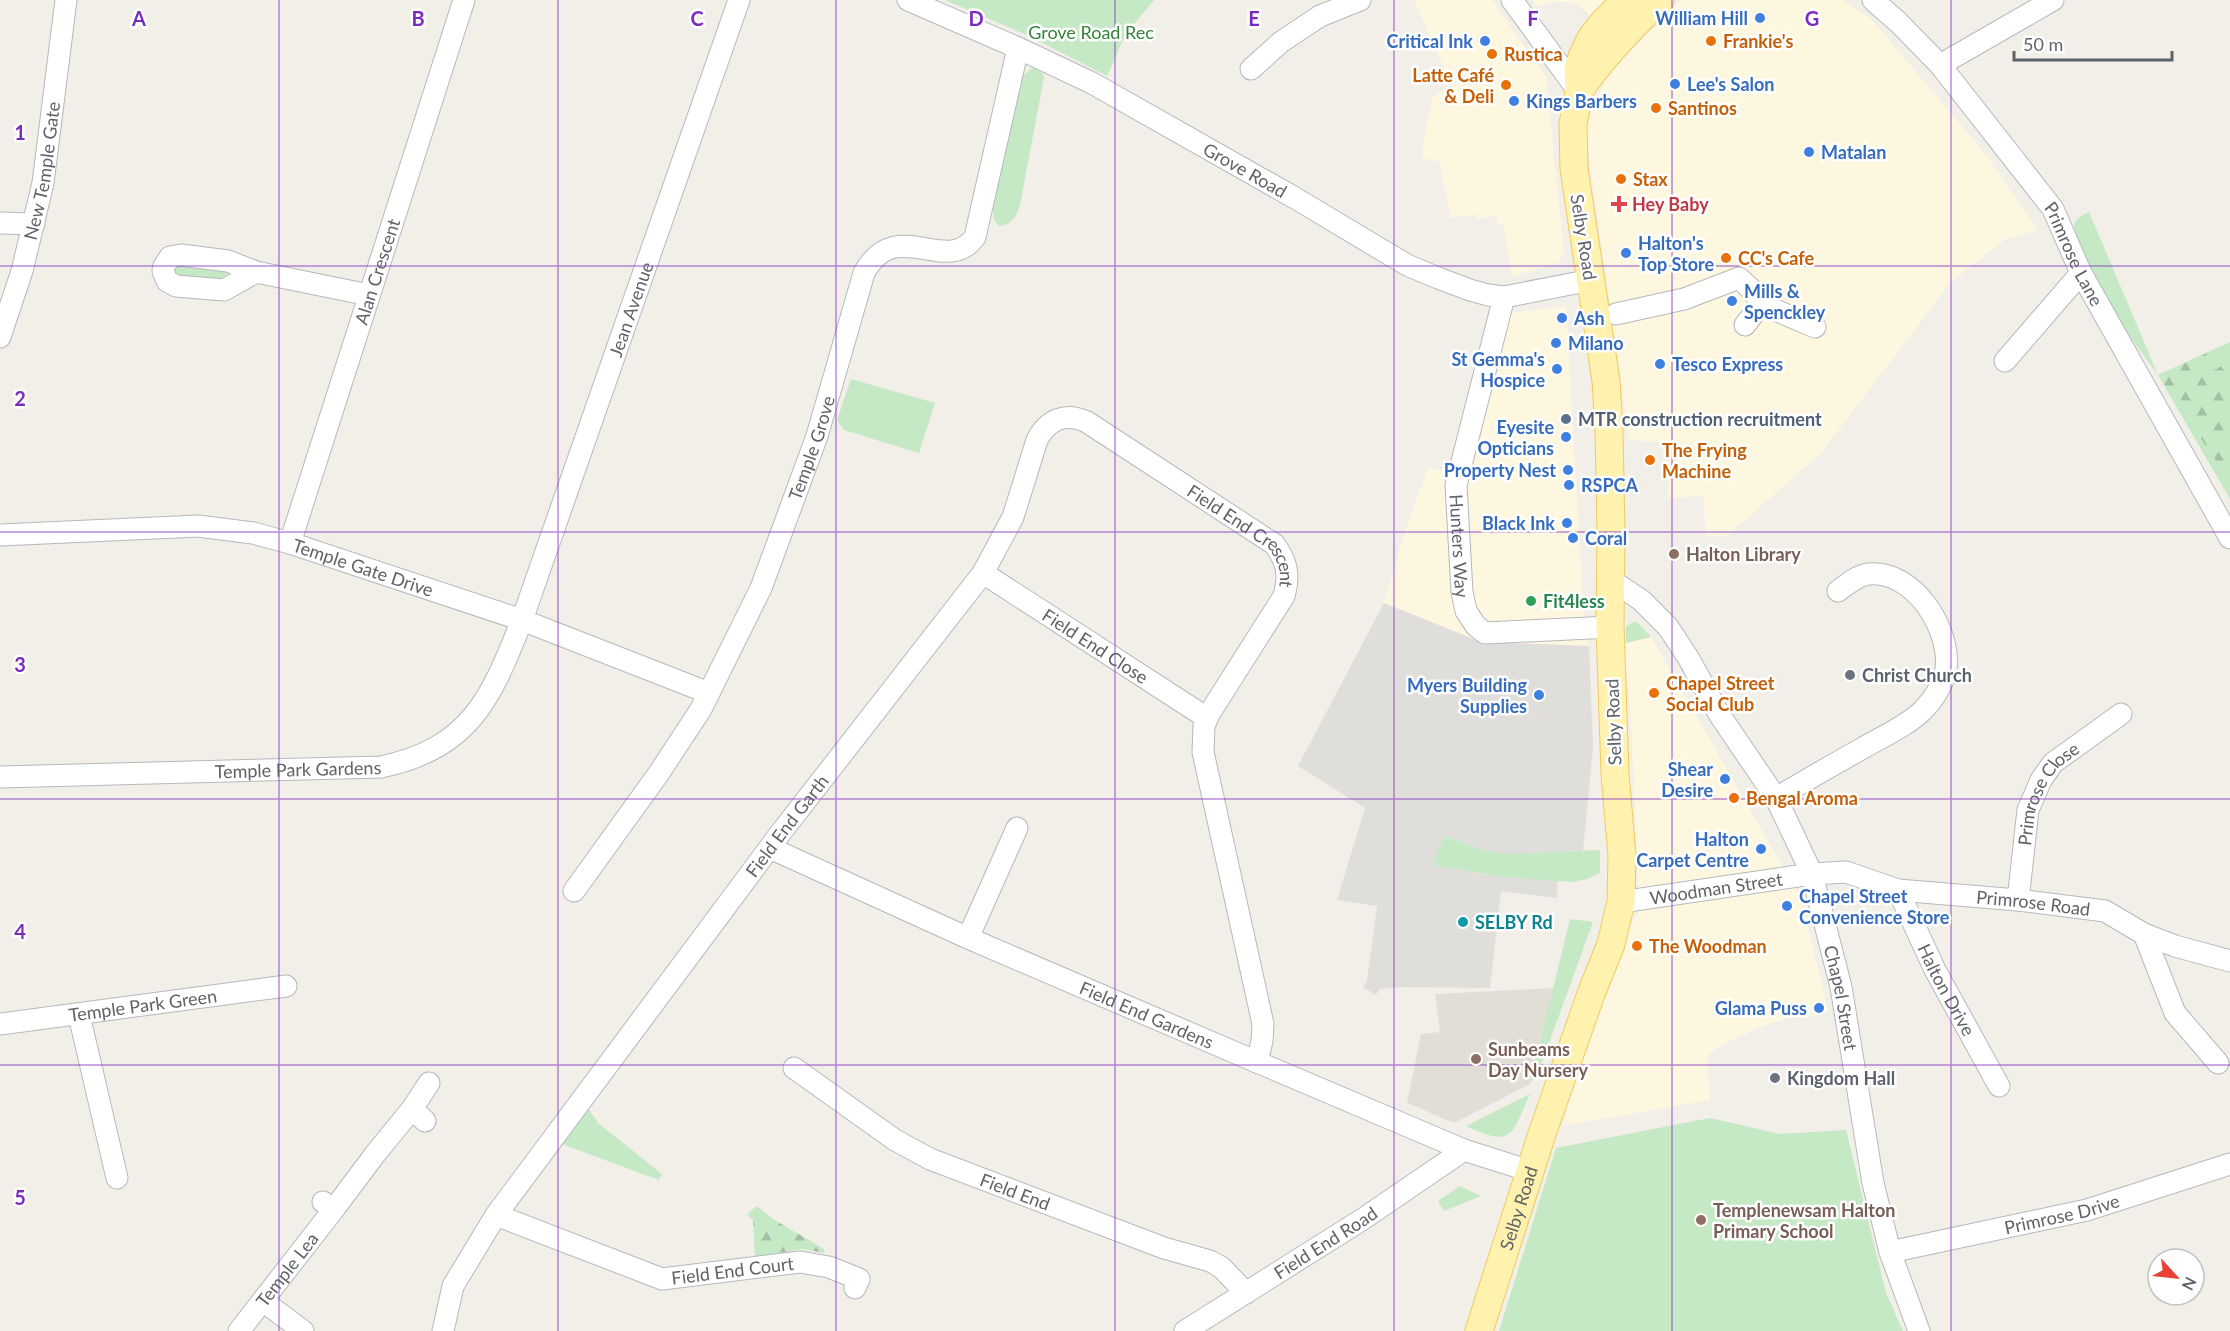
<svg xmlns="http://www.w3.org/2000/svg" width="2230" height="1331" viewBox="0 0 2230 1331" font-family="Lato,sans-serif">
<defs>
<pattern id="forest-firs" width="22" height="20" patternUnits="userSpaceOnUse" patternTransform="scale(1.5)"><rect width="22" height="20" fill="#c5e8c5"/><path d="M5 1l3.5 6h-7zM16 11l3.5 6h-7z" fill="#a3c0a4"/></pattern>
</defs>
<rect width="100%" height="100%" fill="#f1efe8"/>
<g fill="#fef7e0">
<polygon points="1414,0 1492,0 1546,77 1564,253 1559,262 1512,277 1503,224 1498,224 1496,216 1478,219 1476,214 1450,218 1440,162 1421,157 1432,97 1444,90 1455,93"/>
<polygon points="1532,0 1606,0 1590,15 1579,6 1565,2 1550,2 1537,7"/>
<polygon points="1680,0 1843,0 1872,20 1986,155 2037,230 2004,240 1950,283 1821,453 1727,536 1705,536 1704,496 1668,498 1668,443 1629,440 1585,127 1607,76"/>
<polygon points="1566,306 1584,621 1589,646 1481,642 1384,603 1403,538 1428,467 1450,474 1488,316"/>
<polygon points="1651,637 1800,897 1829,1012 1803,1019 1801,1014 1764,1026 1732,1040 1707,1055 1710,1100 1562,1126 1602,998 1598,996 1639,910 1631,718 1625,661 1626,643"/>
</g>
<polygon fill="#e0deda" points="1384,603 1481,642 1589,646 1593,747 1583,851 1504,854 1480,849 1445,836 1432,865 1505,877 1558,880 1557,898 1501,891 1490,988 1402,987 1379,989 1376,995 1363,987 1367,981 1377,906 1337,900 1365,808 1298,766"/>
<polygon fill="#e1ded6" points="1554,988 1530,1084 1454,1123 1407,1103 1421,1034 1440,1032 1435,994"/>
<g fill="#c5e8c5">
<polygon points="945,0 1154,0 1125,35 1107,76 1029,36"/>
<path d="M1034 67 1042 73 1044 77 1020 205C1017 216 1011 225 999 226L994 220 993 206 1020 78Z"/>
<path d="M2089 212 2158 375 2230 342V499L2158 375 2118 320 2075 236C2071 223 2077 217 2089 212Z"/>
<polygon points="178,263 226,270 227,276 223,280 179,276 174,271 175,266"/>
<polygon points="851,379 935,403 919,453 844,430 837,420"/>
<polygon points="1637,622 1651,637 1626,643 1626,627 1631,623"/>
<polygon points="1445,836 1480,849 1504,854 1600,850 1600,873 1587,879 1572,882 1505,877 1432,865"/>
<polygon points="1570,919 1593,922 1541,1065 1530,1084"/>
<path d="M1530 1094C1511 1136 1513 1148 1466 1126Z"/>
<polygon points="588,1108 598,1123 662,1174 659,1180 562,1144"/>
<polygon points="1710,1118 1780,1134 1846,1130 1886,1293 1903,1331 1499,1331 1556,1148"/>
<polygon points="1460,1186 1481,1196 1444,1211 1438,1201"/>
</g>
<g fill="url(#forest-firs)">
<polygon points="2209,352 2215,370 2230,361 2230,472 2217,462 2158,375"/>
<polygon points="757,1206 773,1219 824,1249 824,1253 802,1249 755,1257 753,1220 747,1214"/>
</g>
<g fill="none" stroke-linecap="round" stroke-linejoin="round">
<defs>
<g id="minor">
<path id="s1" d="M908 0 1018 48 1092 83 1295 198 1407 265 1438 278 1470 290 1488 295 1504 297 1591 280"/>
<polyline points="1512,0 1579,92"/>
<path id="s2" d="M1873 0 1898 22 1940 65 2053 209 2081 273 2230 538"/>
<polyline points="1940,65 2053,0"/>
<polyline points="1251,69 1281,42 1320,16 1360,0"/>
<polyline points="0,223 34,224"/>
<polyline points="256,272 224,290 176,286 167,281 163,271 164,266 170,257 181,255 228,261 256,272 369,295"/>
<path id="s3" d="M1504 297 1456 485 1462 592 1466 611 1476 626 1485 633 1610 627"/>
<polyline points="1616,314 1684,299 1739,278 1753,291 1761,304 1815,327"/>
<polyline points="1745,325 1761,304"/>
<path id="s4" d="M0 337 22 271 43 183 66 0"/>
<polyline points="2005,361 2081,273"/>
<path id="s5" d="M0 535 198 526 253 533 290 543 522 620 709 693"/>
<path id="s6" d="M290 543 464 0"/>
<path id="s7" d="M983 573 1207 718"/>
<path id="s8" d="M1611 580 1641 600 1668 627 1689 659 1719 714 1776 798 1812 874 1841 987 1873 1183 1890 1252 1919 1331"/>
<path id="s9" d="M0 777 381 767C471 748 491 698 522 620L739 0"/>
<path d="M1776 798C1805 781 1834 764 1863 748 1880 738 1912 723 1924 709 1934 699 1944 683 1946 669 1951 629 1914 570 1869 574 1858 575 1846 585 1838 591"/>
<path id="s10" d="M770 848 968 938 1257 1062 1464 1150 1530 1171"/>
<path id="s11" d="M1898 890 1935 970 1999 1086"/>
<path id="s12" d="M574 891 659 773 701 709 761 588 817 436 864 273C896 214 946 277 975 237L1018 48"/>
<path id="s13" d="M2018 900 2028 810 2041 780 2053 763 2121 714"/>
<path id="s14" d="M1621 902 1812 874 1846 872 1898 890 2018 900 2105 911 2144 934 2175 946 2230 961"/>
<polyline points="2144,934 2175,1013 2218,1063"/>
<polyline points="968,938 1017,828"/>
<polyline points="79,1015 117,1178"/>
<path id="s15" d="M0 1024 286 986"/>
<path id="s16" d="M794 1068 895 1140 930 1159 1164 1248 1210 1261 1221 1267 1246 1293"/>
<polyline points="425,1121 412,1109 429,1083"/>
<polyline points="323,1202 334,1209 376,1153 412,1109"/>
<path id="s17" d="M496 1215 662 1279 800 1262 829 1267 859 1279 855 1288"/>
<path id="s18" d="M1890 1252 2087 1210 2230 1164"/>
<polyline points="263,1301 303,1331"/>
<path id="s19" d="M239 1331 334 1209"/>
<path id="s20" d="M443 1331 453 1286 496 1215 779 835 983 573 1013 517 1037 440C1048 419 1066 412 1087 422L1274 544C1287 561 1290 575 1284 596L1209 714 1204 726 1203 752 1263 1024 1262 1041 1257 1062"/>
<path id="s21" d="M1185 1331 1363 1219 1464 1150"/>
</g>
<g id="major">
<path d="M1579 91C1603 57 1630 28 1660 0"/>
<path id="s22" d="M1479 1331 1542 1134 1591 994 1611 944 1621 902 1622 855 1615 774 1610 625 1611 533 1609 430 1606 381 1574 169 1573 124 1579 92 1578 69 1582 57 1591 38 1604 22 1626 0"/>
</g>
</defs>
<use href="#minor" stroke="#b5b8bc" stroke-width="23"/>
<use href="#major" stroke="#f2c960" stroke-width="29"/>
<use href="#minor" stroke="#fff" stroke-width="21"/>
<use href="#major" stroke="#fff2af" stroke-width="27"/>
</g>
<path fill="none" stroke="#7b2cbf" stroke-width="1.5" stroke-opacity="0.55" d="M279 0V1331M558 0V1331M836 0V1331M1115 0V1331M1394 0V1331M1672 0V1331M1951 0V1331M0 266H2230M0 532H2230M0 799H2230M0 1065H2230"/>
<g fill="#3f7fe0" stroke="#fff" stroke-width="2">
<circle cx="1760" cy="18" r="6"/>
<circle cx="1485" cy="41" r="6"/>
<circle cx="1675" cy="84" r="6"/>
<circle cx="1514" cy="101" r="6"/>
<circle cx="1809" cy="152" r="6"/>
<circle cx="1626" cy="253" r="6"/>
<circle cx="1732" cy="301" r="6"/>
<circle cx="1562" cy="318" r="6"/>
<circle cx="1556" cy="343" r="6"/>
<circle cx="1660" cy="364" r="6"/>
<circle cx="1557" cy="369" r="6"/>
<circle cx="1566" cy="437" r="6"/>
<circle cx="1568" cy="470" r="6"/>
<circle cx="1569" cy="485" r="6"/>
<circle cx="1567" cy="523" r="6"/>
<circle cx="1573" cy="538" r="6"/>
<circle cx="1539" cy="695" r="6"/>
<circle cx="1725" cy="779" r="6"/>
<circle cx="1761" cy="849" r="6"/>
<circle cx="1787" cy="906" r="6"/>
<circle cx="1819" cy="1008" r="6"/>
</g>
<g fill="#e8710a" stroke="#fff" stroke-width="2">
<circle cx="1711" cy="41" r="6"/>
<circle cx="1492" cy="54" r="6"/>
<circle cx="1506" cy="85" r="6"/>
<circle cx="1656" cy="108" r="6"/>
<circle cx="1621" cy="179" r="6"/>
<circle cx="1726" cy="258" r="6"/>
<circle cx="1650" cy="460" r="6"/>
<circle cx="1654" cy="693" r="6"/>
<circle cx="1734" cy="798" r="6"/>
<circle cx="1637" cy="946" r="6"/>
</g>
<path fill="#e0444e" stroke="#fff" stroke-width="2" d="M1616 195h6v6h6v6h-6v6h-6v-6h-6v-6h6z"/>
<circle fill="#5c6f8a" stroke="#fff" stroke-width="2" cx="1566" cy="419" r="6"/>
<g fill="#8d6e63" stroke="#fff" stroke-width="2">
<circle cx="1674" cy="554" r="6"/>
<circle cx="1476" cy="1059" r="6"/>
<circle cx="1701" cy="1220" r="6"/>
</g>
<circle fill="#2e9e5b" stroke="#fff" stroke-width="2" cx="1531" cy="601" r="6"/>
<g fill="#6b7280" stroke="#fff" stroke-width="2">
<circle cx="1850" cy="675" r="6"/>
<circle cx="1775" cy="1078" r="6"/>
</g>
<circle fill="#0f9aa8" stroke="#fff" stroke-width="2" cx="1463" cy="922" r="6"/>
<g text-anchor="middle" dominant-baseline="central" stroke-width="5" stroke-linejoin="round" paint-order="stroke">
<g font-size="18" font-weight="bold" fill="#366cbe" stroke="#fff" text-anchor="start">
<text x="1748" y="18" text-anchor="end">William Hill</text>
<text x="1473" y="41" text-anchor="end">Critical Ink</text>
<text x="1687" y="84">Lee's Salon</text>
<text x="1526" y="101">Kings Barbers</text>
<text x="1821" y="152">Matalan</text>
<text x="1638" y="243">Halton's<tspan x="1638" dy="21">Top Store</tspan></text>
<text x="1744" y="291">Mills &amp;<tspan x="1744" dy="21">Spenckley</tspan></text>
<text x="1574" y="318">Ash</text>
<text x="1568" y="343">Milano</text>
<text x="1545" y="359" text-anchor="end">St Gemma's<tspan x="1545" dy="21">Hospice</tspan></text>
<text x="1672" y="364">Tesco Express</text>
<text x="1554" y="427" text-anchor="end">Eyesite<tspan x="1554" dy="21">Opticians</tspan></text>
<text x="1556" y="470" text-anchor="end">Property Nest</text>
<text x="1581" y="485">RSPCA</text>
<text x="1555" y="523" text-anchor="end">Black Ink</text>
<text x="1585" y="538">Coral</text>
<text x="1527" y="685" text-anchor="end">Myers Building<tspan x="1527" dy="21">Supplies</tspan></text>
<text x="1713" y="769" text-anchor="end">Shear<tspan x="1713" dy="21">Desire</tspan></text>
<text x="1749" y="839" text-anchor="end">Halton<tspan x="1749" dy="21">Carpet Centre</tspan></text>
<text x="1799" y="896">Chapel Street<tspan x="1799" dy="21">Convenience Store</tspan></text>
<text x="1807" y="1008" text-anchor="end">Glama Puss</text>
</g>
<g font-size="18" fill="#348238" stroke="#fff">
<text x="1091" y="32">Grove Road Rec</text>
</g>
<g font-size="18" font-weight="bold" fill="#c56008" stroke="#fff" text-anchor="start">
<text x="1723" y="41">Frankie's</text>
<text x="1504" y="54">Rustica</text>
<text x="1494" y="75" text-anchor="end">Latte Café<tspan x="1494" dy="21">&amp; Deli</tspan></text>
<text x="1668" y="108">Santinos</text>
<text x="1633" y="179">Stax</text>
<text x="1738" y="258">CC's Cafe</text>
<text x="1662" y="450">The Frying<tspan x="1662" dy="21">Machine</tspan></text>
<text x="1666" y="683">Chapel Street<tspan x="1666" dy="21">Social Club</tspan></text>
<text x="1746" y="798">Bengal Aroma</text>
<text x="1649" y="946">The Woodman</text>
</g>
<g font-size="18" fill="#5f6368" stroke="#fff">
<text stroke="none"><textPath href="#s4" startOffset="172">New Temple Gate</textPath></text>
<text stroke="none"><textPath href="#s1" startOffset="378">Grove Road</textPath></text>
<text transform="translate(1584 237) rotate(81)">Selby Road</text>
<text stroke="none"><textPath href="#s2" startOffset="326">Primrose Lane</textPath></text>
<text stroke="none"><textPath href="#s6" startOffset="285">Alan Crescent</textPath></text>
<text stroke="none"><textPath href="#s9" startOffset="926">Jean Avenue</textPath></text>
<text stroke="none"><textPath href="#s12" startOffset="506">Temple Grove</textPath></text>
<text stroke="none"><textPath href="#s20" startOffset="1335">Field End Crescent</textPath></text>
<text stroke="none"><textPath href="#s3" startOffset="255">Hunters Way</textPath></text>
<text stroke="none"><textPath href="#s5" startOffset="369">Temple Gate Drive</textPath></text>
<text stroke="none"><textPath href="#s7" startOffset="134">Field End Close</textPath></text>
<text transform="translate(1613 722) rotate(-92)">Selby Road</text>
<text stroke="none"><textPath href="#s9" startOffset="298">Temple Park Gardens</textPath></text>
<text stroke="none"><textPath href="#s13" startOffset="114">Primrose Close</textPath></text>
<text stroke="none"><textPath href="#s20" startOffset="615">Field End Garth</textPath></text>
<text stroke="none"><textPath href="#s14" startOffset="96">Woodman Street</textPath></text>
<text stroke="none"><textPath href="#s14" startOffset="418">Primrose Road</textPath></text>
<text stroke="none"><textPath href="#s11" startOffset="111">Halton Drive</textPath></text>
<text stroke="none"><textPath href="#s8" startOffset="488">Chapel Street</textPath></text>
<text stroke="none"><textPath href="#s15" startOffset="144">Temple Park Green</textPath></text>
<text stroke="none"><textPath href="#s10" startOffset="412">Field End Gardens</textPath></text>
<text stroke="none"><textPath href="#s16" startOffset="255">Field End</textPath></text>
<text stroke="none"><textPath href="#s22" startOffset="129">Selby Road</textPath></text>
<text stroke="none"><textPath href="#s18" startOffset="176">Primrose Drive</textPath></text>
<text stroke="none"><textPath href="#s21" startOffset="166">Field End Road</textPath></text>
<text stroke="none"><textPath href="#s19" startOffset="78">Temple Lea</textPath></text>
<text stroke="none"><textPath href="#s17" startOffset="249">Field End Court</textPath></text>
</g>
<g font-size="18" font-weight="bold" fill="#be3a42" stroke="#fff" text-anchor="start">
<text x="1632" y="204">Hey Baby</text>
</g>
<g font-size="18" font-weight="bold" fill="#4e5e75" stroke="#fff" text-anchor="start">
<text x="1578" y="419">MTR construction recruitment</text>
</g>
<g font-size="18" font-weight="bold" fill="#785e54" stroke="#fff" text-anchor="start">
<text x="1686" y="554">Halton Library</text>
<text x="1488" y="1049">Sunbeams<tspan x="1488" dy="21">Day Nursery</tspan></text>
<text x="1713" y="1210">Templenewsam Halton<tspan x="1713" dy="21">Primary School</tspan></text>
</g>
<g font-size="18" font-weight="bold" fill="#27864d" stroke="#fff" text-anchor="start">
<text x="1543" y="601">Fit4less</text>
</g>
<g font-size="18" font-weight="bold" fill="#5b616d" stroke="#fff" text-anchor="start">
<text x="1862" y="675">Christ Church</text>
<text x="1787" y="1078">Kingdom Hall</text>
</g>
<g font-size="18" font-weight="bold" fill="#0d838f" stroke="#fff" text-anchor="start">
<text x="1475" y="922">SELBY Rd</text>
</g>
</g>
<g font-size="20" text-anchor="middle" font-weight="bold" fill="#7b2cbf" stroke="#fff" stroke-width="5" stroke-linejoin="round" paint-order="stroke">
<text x="139" y="26">A</text>
<text x="418" y="26">B</text>
<text x="697" y="26">C</text>
<text x="976" y="26">D</text>
<text x="1254" y="26">E</text>
<text x="1533" y="26">F</text>
<text x="1812" y="26">G</text>
<text x="20" y="140">1</text>
<text x="20" y="406">2</text>
<text x="20" y="672">3</text>
<text x="20" y="939">4</text>
<text x="20" y="1205">5</text>
</g>
<g transform="translate(2176 1277) rotate(117)"><circle r="28" fill="#ffffff" stroke="#bfc1c3" stroke-width="1.5"/>
<path d="M0-4.5L10 22L0 15L-10 22Z" fill="#ea4335"/>
<text y="-9" font-size="16" font-weight="bold" text-anchor="middle" fill="#5f6368">N</text>
</g>
<path d="M2014 51v9h158v-9" fill="none" stroke="#5f6368" stroke-width="3"/>
<text x="2023" y="51" font-size="18" fill="#5f6368" stroke="#ffffff" stroke-width="4.5" paint-order="stroke">50 m</text>
</svg>
